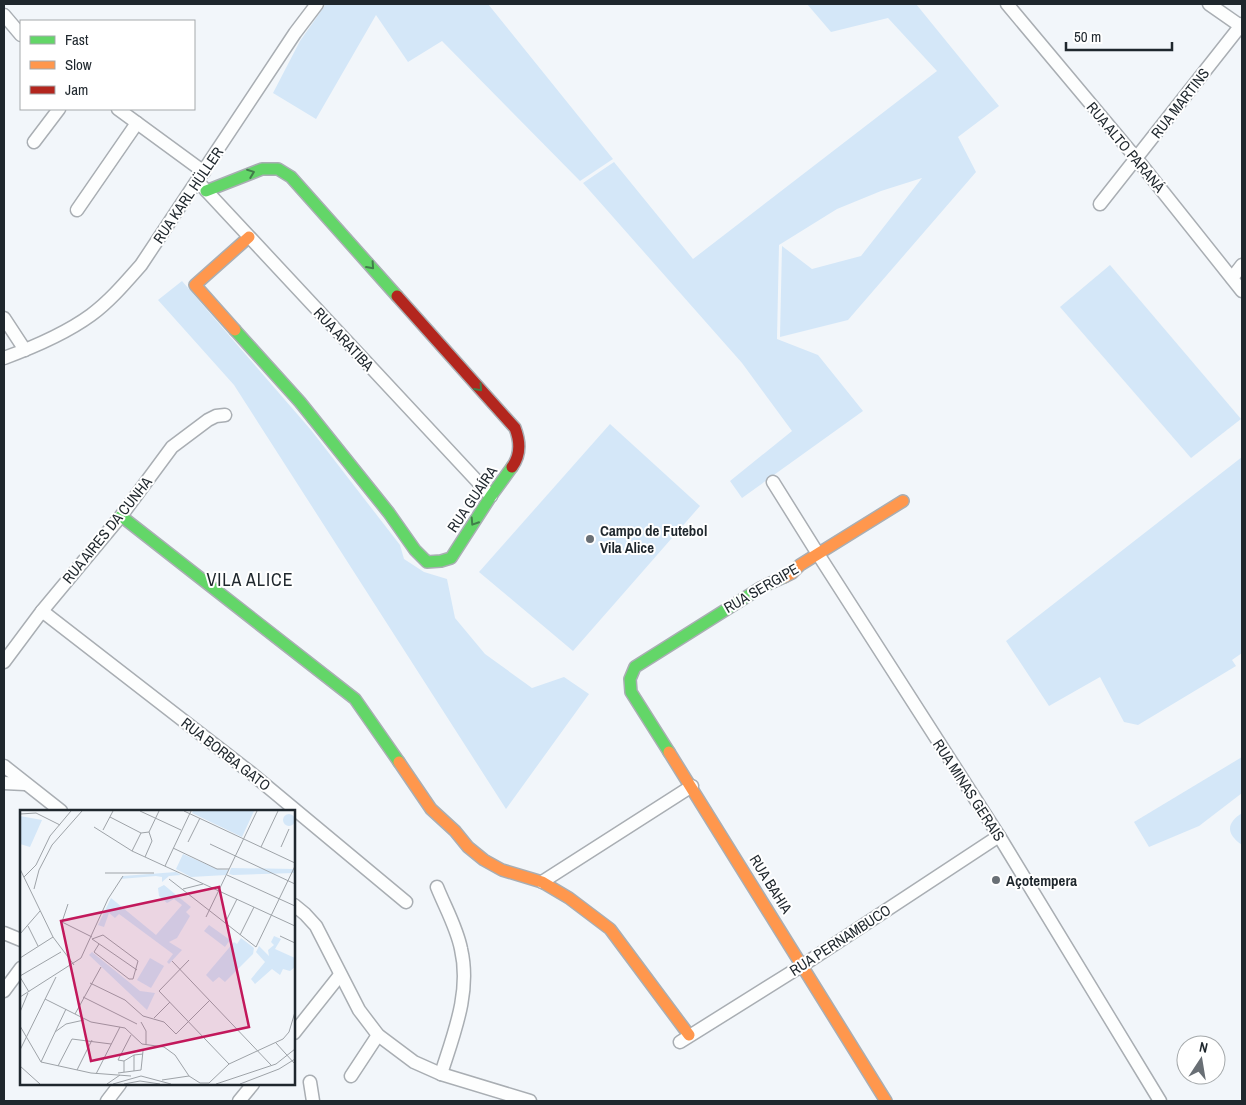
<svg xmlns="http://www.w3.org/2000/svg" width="1246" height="1105" viewBox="0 0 1246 1105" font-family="'Archivo Narrow',sans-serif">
<rect width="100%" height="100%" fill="#f2f6fa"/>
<g fill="#d4e7f8">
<polygon points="326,4 488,4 613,159 580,181 442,41 408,62 376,15 316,119 273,93 300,41"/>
<polygon points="807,4 916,4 999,106 958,137 976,172 848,320 780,337 782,246 812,269 861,256 922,178 881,191 837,209 779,245 777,339 818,355 863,411 742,498 730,481 792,431 742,363 583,183 614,162 693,259 937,71 888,18 831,32"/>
<polygon points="1110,265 1241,419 1191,458 1060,307"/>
<polygon points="182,281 311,430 400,545 404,559 424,572 447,579 455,618 485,654 532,688 564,677 589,694 506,809 234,385 158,300"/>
<polygon points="610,424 700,506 573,651 479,572"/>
<polygon points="1242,457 1242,653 1232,660 1236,666 1138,725 1124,722 1100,677 1049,706 1006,641"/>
<polygon points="1242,757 1242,793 1199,826 1149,847 1134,822"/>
<path d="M1242 813V845C1226 834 1226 823 1242 813Z"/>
</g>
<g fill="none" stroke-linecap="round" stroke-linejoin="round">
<defs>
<g id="street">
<polyline points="1007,4 1136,158 1242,291"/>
<polyline points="1209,4 1242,27"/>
<polyline points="4,15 21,35"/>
<polyline points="118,109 204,172"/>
<polyline points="34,142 59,109"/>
<polyline points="201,185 491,496"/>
<polyline points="1100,204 1242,24"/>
<polyline points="77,210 137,123"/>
<polyline points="1232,278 1242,265"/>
<polyline points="4,318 25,350"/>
<path d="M4 358C34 347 65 334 91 315 110 301 126 282 141 265L295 33 317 4"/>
<polyline points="773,482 818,554 999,836 1160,1101"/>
<polyline points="42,611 251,773 406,902"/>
<polyline points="4,662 42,611 121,516 172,447 208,420 216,416 225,415"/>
<polyline points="4,766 61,811"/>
<polyline points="4,783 25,784"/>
<polyline points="542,882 692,786"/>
<path d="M437 887C445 907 457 928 461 949 471 992 454 1033 441 1074"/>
<polyline points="294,905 305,914 316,926 359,1010 378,1035 414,1062 441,1074 530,1101"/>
<polyline points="4,933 21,940"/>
<polyline points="4,991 21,968"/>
<polyline points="294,1033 340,975"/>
<polyline points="680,1042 803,965 999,836"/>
<polyline points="351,1076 378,1035"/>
<polyline points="310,1082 313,1101"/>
<polyline points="107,1101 120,1084"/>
<polyline points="239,1101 253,1084"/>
</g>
<g id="fast">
<polyline points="206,191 262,169 278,169 291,177 397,296"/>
<polyline points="235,330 300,402 389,513 415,550 427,562 441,561 451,558 491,496 512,467"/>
<polyline points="121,516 355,699 399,762"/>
<polyline points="669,752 631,692 630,679 635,667 762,587 784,577"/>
</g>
<g id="slow">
<polyline points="235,330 195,285 249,237"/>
<polyline points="784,577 792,573 800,565 903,501"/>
<polyline points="669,752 886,1101"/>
<polyline points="399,762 431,809 455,831 468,847 484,860 502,870 542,882 569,898 610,929 689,1035"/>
</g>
<path id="jam" d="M397 296 515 428C520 441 521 455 512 467"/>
</defs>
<use href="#street" stroke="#a9aeb3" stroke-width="15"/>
<use href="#fast" stroke="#a9aeb3" stroke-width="14"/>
<use href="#slow" stroke="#a9aeb3" stroke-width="14"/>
<use href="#jam" stroke="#a9aeb3" stroke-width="14"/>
<use href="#street" stroke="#fdfefe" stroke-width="12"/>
<use href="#fast" stroke="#63d668" stroke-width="11"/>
<use href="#slow" stroke="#ff974d" stroke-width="11"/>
<use href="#jam" stroke="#b3261e" stroke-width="11"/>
</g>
<defs><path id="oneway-chevron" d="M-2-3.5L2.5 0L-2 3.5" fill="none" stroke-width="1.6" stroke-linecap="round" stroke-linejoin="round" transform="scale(1.25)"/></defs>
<g stroke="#417e4a">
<use href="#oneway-chevron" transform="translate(251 173) rotate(-21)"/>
<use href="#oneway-chevron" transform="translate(371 266) rotate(48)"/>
<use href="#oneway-chevron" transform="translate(479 388) rotate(48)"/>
<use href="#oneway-chevron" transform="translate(474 522) rotate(123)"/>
</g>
<g fill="#696f75" stroke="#fff" stroke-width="2">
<circle cx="590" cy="539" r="5"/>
<circle cx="996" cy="880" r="5"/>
</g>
<g text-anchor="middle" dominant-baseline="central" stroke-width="4" stroke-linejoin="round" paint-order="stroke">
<g font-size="15" fill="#1f272d" stroke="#fff">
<text transform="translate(1180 103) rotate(-52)">RUA MARTINS</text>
<text transform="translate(1126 147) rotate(50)">RUA ALTO PARANÁ</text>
<text transform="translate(188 195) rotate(-56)">RUA KARL HÜLLER</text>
<text transform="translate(344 339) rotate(47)">RUA ARATIBA</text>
<text transform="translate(472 499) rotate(-56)">RUA GUAÍRA</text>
<text transform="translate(107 530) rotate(-51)">RUA AIRES DA CUNHA</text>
<text transform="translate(761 588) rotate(-30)">RUA SERGIPE</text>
<text transform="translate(226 754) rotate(38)">RUA BORBA GATO</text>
<text transform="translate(969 790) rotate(57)">RUA MINAS GERAIS</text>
<text transform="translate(771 884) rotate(58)">RUA BAHIA</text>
<text transform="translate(840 940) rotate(-33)">RUA PERNAMBUCO</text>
</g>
<g font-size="15" font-weight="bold" fill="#1f272d" stroke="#fff" text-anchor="start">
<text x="600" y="530">Campo de Futebol<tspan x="600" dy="17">Vila Alice</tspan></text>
<text x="1006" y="880">Açotempera</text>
</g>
<g font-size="18" letter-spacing="1" fill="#1f272d" stroke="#fff">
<text x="250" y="579">VILA ALICE</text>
</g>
</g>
<g transform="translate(20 810)">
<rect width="275" height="275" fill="#f2f6fa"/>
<path d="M173 1H234L222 27 172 3ZM263 10a6 6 0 1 1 12 0a6 6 0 1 1-12 0ZM0 6 22 10 10 37 0 34ZM163 44 197 59 209 60 206 65 171 67 156 59ZM211 58 275 59V63L213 65 209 64ZM156 62 161 65 149 66 142 72V67L136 66 100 69 103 66ZM144 75 171 97 166 102 170 106 157 128 149 132 162 140 149 154 147 152 153 144 99 104 95 108 89 103 84 117 78 115 91 88 136 125 162 95 154 89 147 93 139 86 138 78ZM189 115 210 130 205 137 184 121ZM254 126 261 129 255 139 275 148V157L270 161 263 159 260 165 252 159 235 174 231 169 245 152 236 142 239 136 249 146 248 140 254 135 251 132ZM221 128 234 138 233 144 205 172 199 167 193 172 186 165 214 132 217 134ZM72 142 120 181 135 183 127 200 69 145ZM130 148 144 156 131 178 117 170Z" fill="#d4e7f8"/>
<path fill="none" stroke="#9ea3a8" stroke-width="1" d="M120 1 161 20M164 1 275 53M0 4 16 3 40 15M90 7 121 23M74 17 112 41 275 116M83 20 93 1M129 22 139 1M168 32 180 8M190 34 275 74M241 37 258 1M261 37 269 19M153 38 197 59H209M112 41 121 23 129 22 132 31 125 47M145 56 171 1M0 59 33 127 54 155M85 63H134M207 65 275 96M4 67 16 55 30 26 51 1M149 69 236 137 275 56M14 79 19 60 32 35 62 1M163 79 183 74M48 94 42 112 72 127M186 107 237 1M205 113 217 89M8 116 18 136M0 124 20 101M220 125 234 97M260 126 275 133M72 129 83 125 118 151 113 169H109L74 142 79 134M72 129 117 160M0 148 33 127M169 150 139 181 209 254M152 151 251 255M0 166 41 142M0 167 9 182M70 173 105 190 123 206 144 212 156 224M0 187 61 148 88 89 103 66M63 187 117 214M25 189 71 212 105 218 122 234 144 237 155 245 169 266M0 202 8 183M55 204 81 157M134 208 150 192M121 212 126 221V235M0 216 21 252 71 263 111 266M35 222 46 214 64 210M156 224 190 190M256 233 275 254M0 240 36 167M104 251 98 250 111 225M21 252 46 199M0 256 20 274M38 256 52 229 91 234M57 260 72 230M114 261V245M104 262V251L114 245 123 244M98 263 121 260 123 241M76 264 100 217M142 270 169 266 180 273H189L209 254 263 229 269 222 275 202M87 274 100 265M93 274 121 266 151 274M104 274 120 271 140 274M196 274 256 254 275 239M220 274 259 259 275 249"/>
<path fill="#c2185b" fill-opacity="0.15" stroke="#c2185b" stroke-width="2.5" d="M199 77 229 217 71 251 41 111Z"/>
<rect width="275" height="275" fill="none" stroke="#1f272d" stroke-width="2.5"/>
</g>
<rect width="1246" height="1105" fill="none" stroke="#1f272d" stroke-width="10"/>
<rect x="20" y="20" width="175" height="90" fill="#ffffff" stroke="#a5a9ab"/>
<rect x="30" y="36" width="25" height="8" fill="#63d668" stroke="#a5a9ab"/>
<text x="65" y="45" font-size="15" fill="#1f272d">Fast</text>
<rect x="30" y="61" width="25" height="8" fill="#ff974d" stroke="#a5a9ab"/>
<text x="65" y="70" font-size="15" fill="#1f272d">Slow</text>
<rect x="30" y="86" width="25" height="8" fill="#b3261e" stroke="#a5a9ab"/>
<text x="65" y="95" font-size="15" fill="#1f272d">Jam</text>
<g transform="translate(1201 1060) rotate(12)"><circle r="24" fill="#ffffff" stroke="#a5a9ab"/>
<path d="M0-4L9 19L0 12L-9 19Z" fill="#696f75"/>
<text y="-8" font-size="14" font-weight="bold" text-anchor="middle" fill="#1f272d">N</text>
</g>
<path d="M1066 42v8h106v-8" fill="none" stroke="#1f272d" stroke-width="2.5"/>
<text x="1074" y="42" font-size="15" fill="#1f272d" stroke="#ffffff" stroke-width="4" paint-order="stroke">50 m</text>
</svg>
